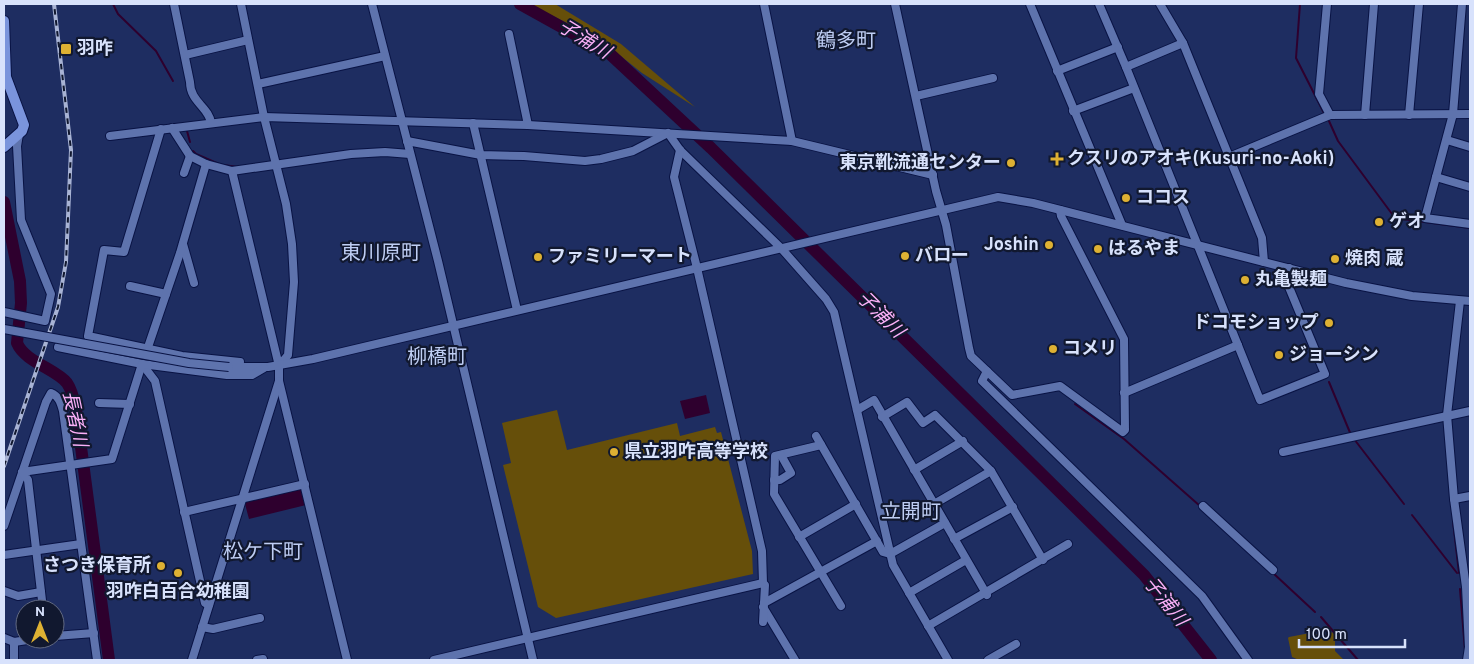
<svg xmlns="http://www.w3.org/2000/svg" width="1474" height="664" viewBox="0 0 1474 664" font-family="Overpass,'Noto Sans JP',sans-serif">
<rect width="100%" height="100%" fill="#1e2d61"/>
<g fill="#664f0a">
<path d="M529 4H555L621 44 695 107 642 73 612 49C603 49 589 40 585 32Z"/>
<polygon points="557,410 567,450 677,423 680,436 715,427 717,433 721,432 752,551 753,574 556,618 538,607 503,465 511,463 502,423"/>
<polygon points="1332,632 1338,639 1335,641 1335,651 1344,660 1299,660 1292,657 1288,638 1289,637 1310,633 1324,636"/>
</g>
<g fill="#2e002e">
<polygon points="706,395 710,413 685,419 680,401"/>
<polygon points="301,488 306,505 249,519 245,504 247,499"/>
</g>
<g fill="none" stroke-linecap="round" stroke-linejoin="round">
<g stroke="#2e002e" stroke-width="2">
<polyline points="113,4 118,14 156,51 173,81"/>
<polyline points="1300,4 1296,58 1324,113"/>
<polyline points="1329,121 1338,141 1395,218 1470,228"/>
<polyline points="187,131 190,142"/>
<polyline points="193,151 196,154 219,164"/>
<polyline points="223,165 238,167"/>
<polyline points="1329,382 1351,435"/>
<polyline points="1075,404 1124,439 1200,506"/>
<polyline points="1354,439 1404,504"/>
<polyline points="1412,515 1457,573"/>
<polyline points="1453,521 1459,573"/>
<polyline points="1273,573 1315,612"/>
<polyline points="1460,589 1465,650"/>
<polyline points="1321,617 1358,660"/>
</g>
<g stroke="#2e002e" stroke-width="12">
<polyline points="520,4 610,54 711,148 1144,575 1211,660"/>
<path d="M4 202 20 281 21 303 17 343C25 362 56 369 67 383 72 390 74 400 76 409L109 660"/>
</g>
<defs>
<g id="minor">
<path d="M174 4 190 82C190 102 209 107 211 123"/>
<polyline points="241,4 264,117 286,204 292,244 294,282 288,355 279,366"/>
<polyline points="372,4 438,261 533,660"/>
<polyline points="764,4 792,141"/>
<polyline points="895,4 936,191 946,225 969,348 971,356 1012,395 1060,386 1123,432 1125,430 1124,339 1061,216 1060,210"/>
<polyline points="1030,4 1122,225"/>
<polyline points="1099,4 1126,67 1260,400 1325,374 1286,280 1289,268"/>
<polyline points="1160,4 1183,43 1262,238 1264,262"/>
<polyline points="1327,4 1319,94 1330,115"/>
<polyline points="1462,4 1453,114 1425,218 1470,224"/>
<polyline points="509,34 528,125"/>
<polyline points="185,55 248,40"/>
<polyline points="1126,67 1183,43"/>
<polyline points="1057,71 1118,47"/>
<polyline points="258,84 385,56"/>
<polyline points="916,96 993,78"/>
<polyline points="1073,111 1134,88"/>
<polyline points="1365,115 1374,4"/>
<polyline points="1409,115 1419,4"/>
<polyline points="473,123 517,310"/>
<polyline points="172,128 190,156 206,164 232,171 351,154 385,152 410,154"/>
<polyline points="161,129 124,252 104,250 88,336 182,356 240,362"/>
<polyline points="668,133 680,150 781,248 826,299 834,312 893,565 948,660"/>
<polyline points="110,136 264,117 528,125 792,141 933,175"/>
<polyline points="1447,140 1470,147"/>
<polyline points="407,141 481,155 524,156 585,161 601,159 633,151 666,134"/>
<polyline points="1229,157 1330,115 1470,114"/>
<polyline points="232,171 279,366 279,381 347,660"/>
<polyline points="184,173 190,156"/>
<polyline points="1436,177 1470,187"/>
<polyline points="183,244 194,283"/>
<polyline points="130,286 166,294"/>
<polyline points="1460,301 1447,415 1454,499 1466,587 1469,647 1467,660"/>
<polyline points="4,312 45,321 51,294 21,220 17,146 19,134"/>
<polyline points="58,347 142,364 155,381 205,603 209,605"/>
<polyline points="146,353 180,253 206,164"/>
<polyline points="229,367 268,367 313,359 998,197 1033,203 1346,283 1412,296 1470,301"/>
<polyline points="987,371 982,381 1202,596 1248,660"/>
<polyline points="1124,393 1238,345"/>
<polyline points="99,403 130,404"/>
<polyline points="857,410 874,400 987,595"/>
<polyline points="882,417 907,402 923,423 935,415 991,471 1043,560"/>
<polyline points="816,436 883,552 890,554 945,523"/>
<polyline points="821,445 775,456 774,494 841,606"/>
<polyline points="1283,452 1470,411"/>
<polyline points="914,470 963,441"/>
<polyline points="774,480 780,480 791,473 781,455"/>
<polyline points="1454,499 1470,496"/>
<polyline points="934,504 991,471"/>
<polyline points="1203,506 1273,570"/>
<polyline points="184,512 305,484"/>
<path d="M4 526 46 402 51 393C59 396 61 404 63 411L97 660"/>
<polyline points="799,537 856,504"/>
<polyline points="954,539 1013,507"/>
<polyline points="4,555 81,544"/>
<polyline points="4,591 18,596 41,592"/>
<polyline points="909,593 966,560"/>
<polyline points="764,603 877,541"/>
<polyline points="763,607 795,660"/>
<polyline points="43,609 28,480 22,472 112,459 142,364 227,375 252,375 264,368"/>
<polyline points="763,622 765,585 763,583"/>
<polyline points="928,626 1068,544"/>
<polyline points="202,627 213,629 260,618"/>
<polyline points="55,636 94,633"/>
<polyline points="4,638 14,642 34,639"/>
<polyline points="14,660 14,642"/>
<polyline points="192,660 279,381"/>
<polyline points="257,660 263,659"/>
<polyline points="434,660 763,583 762,551 697,268 674,177 680,150"/>
<polyline points="988,660 1016,644"/>
</g>
<polyline id="major" points="4,21 6,77 24,125 22,131 4,147"/>
</defs>
<use href="#minor" stroke="#091344" stroke-width="10"/>
<use href="#major" stroke="#091344" stroke-width="12"/>
<use href="#minor" stroke="#5e73ad" stroke-width="8"/>
<use href="#major" stroke="#7a94dc" stroke-width="10"/>
<defs>
<polyline id="rail" points="4,466 58,307 66,262 71,150 54,4"/>
</defs>
<use href="#rail" stroke="#a8b3d4" stroke-width="4"/>
<use href="#rail" stroke="#11182f" stroke-width="2" stroke-dasharray="5.5" stroke-linecap="butt"/>
<defs>
<polyline id="minor-bridge" points="4,329 189,363 229,367"/>
</defs>
<use href="#minor-bridge" stroke="#091344" stroke-width="10" stroke-linecap="butt"/>
<use href="#minor-bridge" stroke="#5e73ad" stroke-width="8"/>
</g>
<g fill="#deb133" stroke="#11182f" stroke-width="2">
<rect x="60" y="43" width="12" height="12" rx="2.5"/>
<path d="M1054.5 151.5h5v5h5v5h-5v5h-5v-5h-5v-5h5z"/>
<circle cx="1011" cy="163" r="5"/>
<circle cx="1126" cy="198" r="5"/>
<circle cx="1379" cy="222" r="5"/>
<circle cx="1049" cy="245" r="5"/>
<circle cx="1098" cy="249" r="5"/>
<circle cx="905" cy="256" r="5"/>
<circle cx="538" cy="257" r="5"/>
<circle cx="1335" cy="259" r="5"/>
<circle cx="1245" cy="280" r="5"/>
<circle cx="1329" cy="323" r="5"/>
<circle cx="1053" cy="349" r="5"/>
<circle cx="1279" cy="355" r="5"/>
<circle cx="614" cy="452" r="5"/>
<circle cx="161" cy="566" r="5"/>
<circle cx="178" cy="573" r="5"/>
</g>
<g text-anchor="middle" dominant-baseline="central" stroke-width="4.5" stroke-linejoin="round" paint-order="stroke">
<g font-size="18" font-weight="bold" fill="#d8e2fc" stroke="#11182f" text-anchor="start">
<text x="77" y="49">羽咋</text>
<text x="1067" y="159">クスリのアオキ(Kusuri-no-Aoki)</text>
<text x="1001" y="163" text-anchor="end">東京靴流通センター</text>
<text x="1136" y="198">ココス</text>
<text x="1389" y="222">ゲオ</text>
<text x="1039" y="245" text-anchor="end">Joshin</text>
<text x="1108" y="249">はるやま</text>
<text x="915" y="256">バロー</text>
<text x="548" y="257">ファミリーマート</text>
<text x="1345" y="259">焼肉 蔵</text>
<text x="1255" y="280">丸亀製麺</text>
<text x="1319" y="323" text-anchor="end">ドコモショップ</text>
<text x="1063" y="349">コメリ</text>
<text x="1289" y="355">ジョーシン</text>
<text x="624" y="452">県立羽咋高等学校</text>
<text x="151" y="566" text-anchor="end">さつき保育所</text>
<text x="178" y="592" text-anchor="middle">羽咋白百合幼稚園</text>
</g>
<g font-size="19" font-style="italic" fill="#fbb0f8" stroke="#11182f">
<text transform="translate(584 40) rotate(31)">子浦川</text>
<text transform="translate(880 315) rotate(45)">子浦川</text>
<text transform="translate(74 419) rotate(78)">長者川</text>
<text transform="translate(1165 602) rotate(51)">子浦川</text>
</g>
<g font-size="20" fill="#bfcef4" stroke="#11182f">
<text x="846" y="42">鶴多町</text>
<text x="381" y="254">東川原町</text>
<text x="437" y="358">柳橋町</text>
<text x="911" y="513">立開町</text>
<text x="263" y="553">松ケ下町</text>
</g>
</g>
<rect width="1474" height="664" fill="none" stroke="#d8e2fc" stroke-width="10"/>
<g transform="translate(40 624)"><circle r="24" fill="#11182f" stroke="#616981"/>
<path d="M0-4L9 19L0 12L-9 19Z" fill="#deb133"/>
<text y="-8" font-size="14" font-weight="bold" text-anchor="middle" fill="#d8e2fc">N</text>
</g>
<path d="M1299 639v8h106v-8" fill="none" stroke="#d8e2fc" stroke-width="2.5"/>
<text x="1306" y="639" font-size="15" fill="#d8e2fc" stroke="#11182f" stroke-width="4" paint-order="stroke">100 m</text>
</svg>
